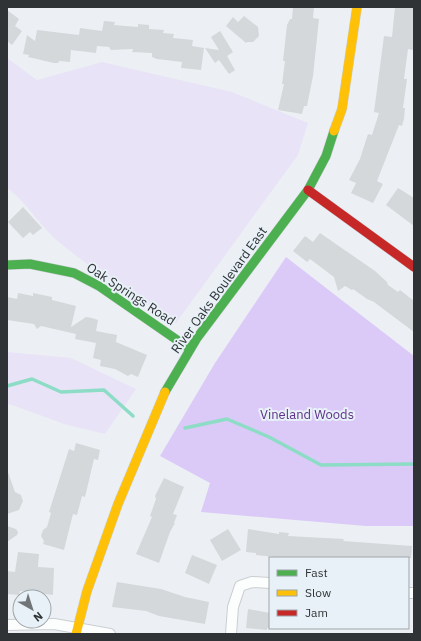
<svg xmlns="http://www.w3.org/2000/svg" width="421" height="641" viewBox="0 0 421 641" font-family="'IBM Plex Sans',sans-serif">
<rect width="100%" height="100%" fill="#ecf0f4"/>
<g fill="#e8e3f6">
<path d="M7 58 37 80 102 62 232 92 308 123 298 155 176 323C137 297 96 273 60 243 40 227 28 203 7 188Z"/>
<polygon points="7,352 71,358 136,389 105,434 67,425 9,404 7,405"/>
</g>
<polygon fill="#dbcaf7" points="286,257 414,356 414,526 366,526 201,512 210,483 160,456 215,363"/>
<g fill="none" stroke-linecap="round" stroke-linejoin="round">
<g stroke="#8cdcc6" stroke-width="3.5">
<polyline points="7,386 32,379 61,392 104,390 133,416"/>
<polyline points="185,428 227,419 269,437 321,465 414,464"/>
</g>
</g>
<g fill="#d4d8da">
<polygon points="293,7 314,7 313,18 319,19 313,76 307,106 304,106 302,114 278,110 284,84 282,84 285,61 283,61 287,25 290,19 292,19"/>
<polygon points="395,7 414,7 414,37 413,50 408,49 404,79 407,79 403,108 405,108 404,119 402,126 399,125 377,181 383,184 373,203 351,193 356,183 349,180 360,159 368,134 372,135 379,113 374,112 384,36 392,37"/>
<polygon points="7,10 19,19 15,26 22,31 12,45 7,41"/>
<polygon points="244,16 258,27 259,36 253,42 247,42 246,43 226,26 233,17 238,22"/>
<polygon points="104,21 115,22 114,25 138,27 138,24 149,25 149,29 164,30 163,33 174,34 173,38 193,40 192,46 204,48 201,70 181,68 182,62 157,59 152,57 152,53 132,52 133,49 111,50 109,47 97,46 96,53 71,50 70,62 59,61 58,63 54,63 28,57 29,55 23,54 27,35 35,41 37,30 79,35 80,28 102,31"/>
<polygon points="220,31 233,52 227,56 235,70 229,74 219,60 215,63 205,48 219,50 211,37"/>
<polygon points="398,188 414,198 414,226 386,205"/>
<polygon points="23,207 42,228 33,235 30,232 23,238 8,222"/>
<polygon points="320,233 375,271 387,282 388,285 398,292 400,290 414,301 414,332 374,302 367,299 353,289 352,290 345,286 338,291 334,277 310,259 307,262 293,251 305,236 313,242"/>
<polygon points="18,293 33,296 33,293 52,297 52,300 76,306 71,327 86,317 92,318 98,320 96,331 117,335 116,342 147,355 138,377 131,374 128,376 115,369 100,366 101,360 93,358 96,343 75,339 76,334 41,326 37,329 34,324 7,320 7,297 17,299"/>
<polygon points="76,443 100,450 98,460 94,459 85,497 82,496 77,515 73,514 64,550 43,544 44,541 41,536 43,530 47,527 51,513 49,512 69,449 74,451"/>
<polygon points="8,472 15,492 21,495 23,501 19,510 7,514 7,473"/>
<polygon points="164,478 184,487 173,514 177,515 174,523 175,523 170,532 159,563 136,554 152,517 150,516 156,499 155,496"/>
<polygon points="7,526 16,529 18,532 17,535 7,542"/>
<polygon points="228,529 241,550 222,561 210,540"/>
<polygon points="248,529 279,534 279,532 289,533 288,536 344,539 343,541 412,546 411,558 284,558 256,555 256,553 246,552"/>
<polygon points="18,552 39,554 38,567 54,568 53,595 20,591 19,595 7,594 7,571 15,572"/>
<polygon points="192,555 217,565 209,584 185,573"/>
<polygon points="117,582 161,589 185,597 209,602 205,624 159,616 146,611 112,607"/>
<polygon points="248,609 270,613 270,628 267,628 267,630 246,628"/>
</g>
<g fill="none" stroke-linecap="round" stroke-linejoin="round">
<defs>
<g id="street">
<polyline points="408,593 414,593"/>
<polyline points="7,625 54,624 110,634"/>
<polyline points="231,634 233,607 240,586 252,582 270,583"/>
</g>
<g id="fast">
<polyline points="7,265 30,264 74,273 99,286 190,349"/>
<polyline points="165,392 197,338 308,190 326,156 334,131"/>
</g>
<g id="slow">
<polyline points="334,131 342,109 357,7"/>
<polyline points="76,634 87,591 118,504 165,392"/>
</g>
<polyline id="jam" points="308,190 414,267"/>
</defs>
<use href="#street" stroke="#cbced1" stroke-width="12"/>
<use href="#fast" stroke="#cbced1" stroke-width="10"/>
<use href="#slow" stroke="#cbced1" stroke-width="10"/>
<use href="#jam" stroke="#cbced1" stroke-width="10"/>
<use href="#street" stroke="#fcfdfd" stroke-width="10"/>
<use href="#fast" stroke="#4caf50" stroke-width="9"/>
<use href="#slow" stroke="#ffc107" stroke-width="9"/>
<use href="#jam" stroke="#c62828" stroke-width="9"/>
</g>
<g text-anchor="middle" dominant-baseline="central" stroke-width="4" stroke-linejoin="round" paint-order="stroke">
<g font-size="13" fill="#2f3335" stroke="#e8f1f7">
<text transform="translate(219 290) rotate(-54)">River Oaks Boulevard East</text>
<text transform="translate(131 294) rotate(33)">Oak Springs Road</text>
</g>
<g font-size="13" fill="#5e318b" stroke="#e8f1f7">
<text x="307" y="414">Vineland Woods</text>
</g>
</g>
<rect width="421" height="641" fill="none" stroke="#2f3335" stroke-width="16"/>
<rect x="269" y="557" width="140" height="72" fill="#e8f1f7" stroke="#9ea5a9"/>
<rect x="277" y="570" width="20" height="6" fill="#4caf50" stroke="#9ea5a9"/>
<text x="305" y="577" font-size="12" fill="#2f3335">Fast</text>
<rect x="277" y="590" width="20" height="6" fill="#ffc107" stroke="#9ea5a9"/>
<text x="305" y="597" font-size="12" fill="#2f3335">Slow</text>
<rect x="277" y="610" width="20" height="6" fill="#c62828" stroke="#9ea5a9"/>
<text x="305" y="617" font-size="12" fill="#2f3335">Jam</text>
<g transform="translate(32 609) rotate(141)"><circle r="19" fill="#e8f1f7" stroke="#9ea5a9"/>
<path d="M0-3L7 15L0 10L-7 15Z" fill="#717578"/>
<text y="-6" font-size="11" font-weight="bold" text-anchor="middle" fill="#2f3335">N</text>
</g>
</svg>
